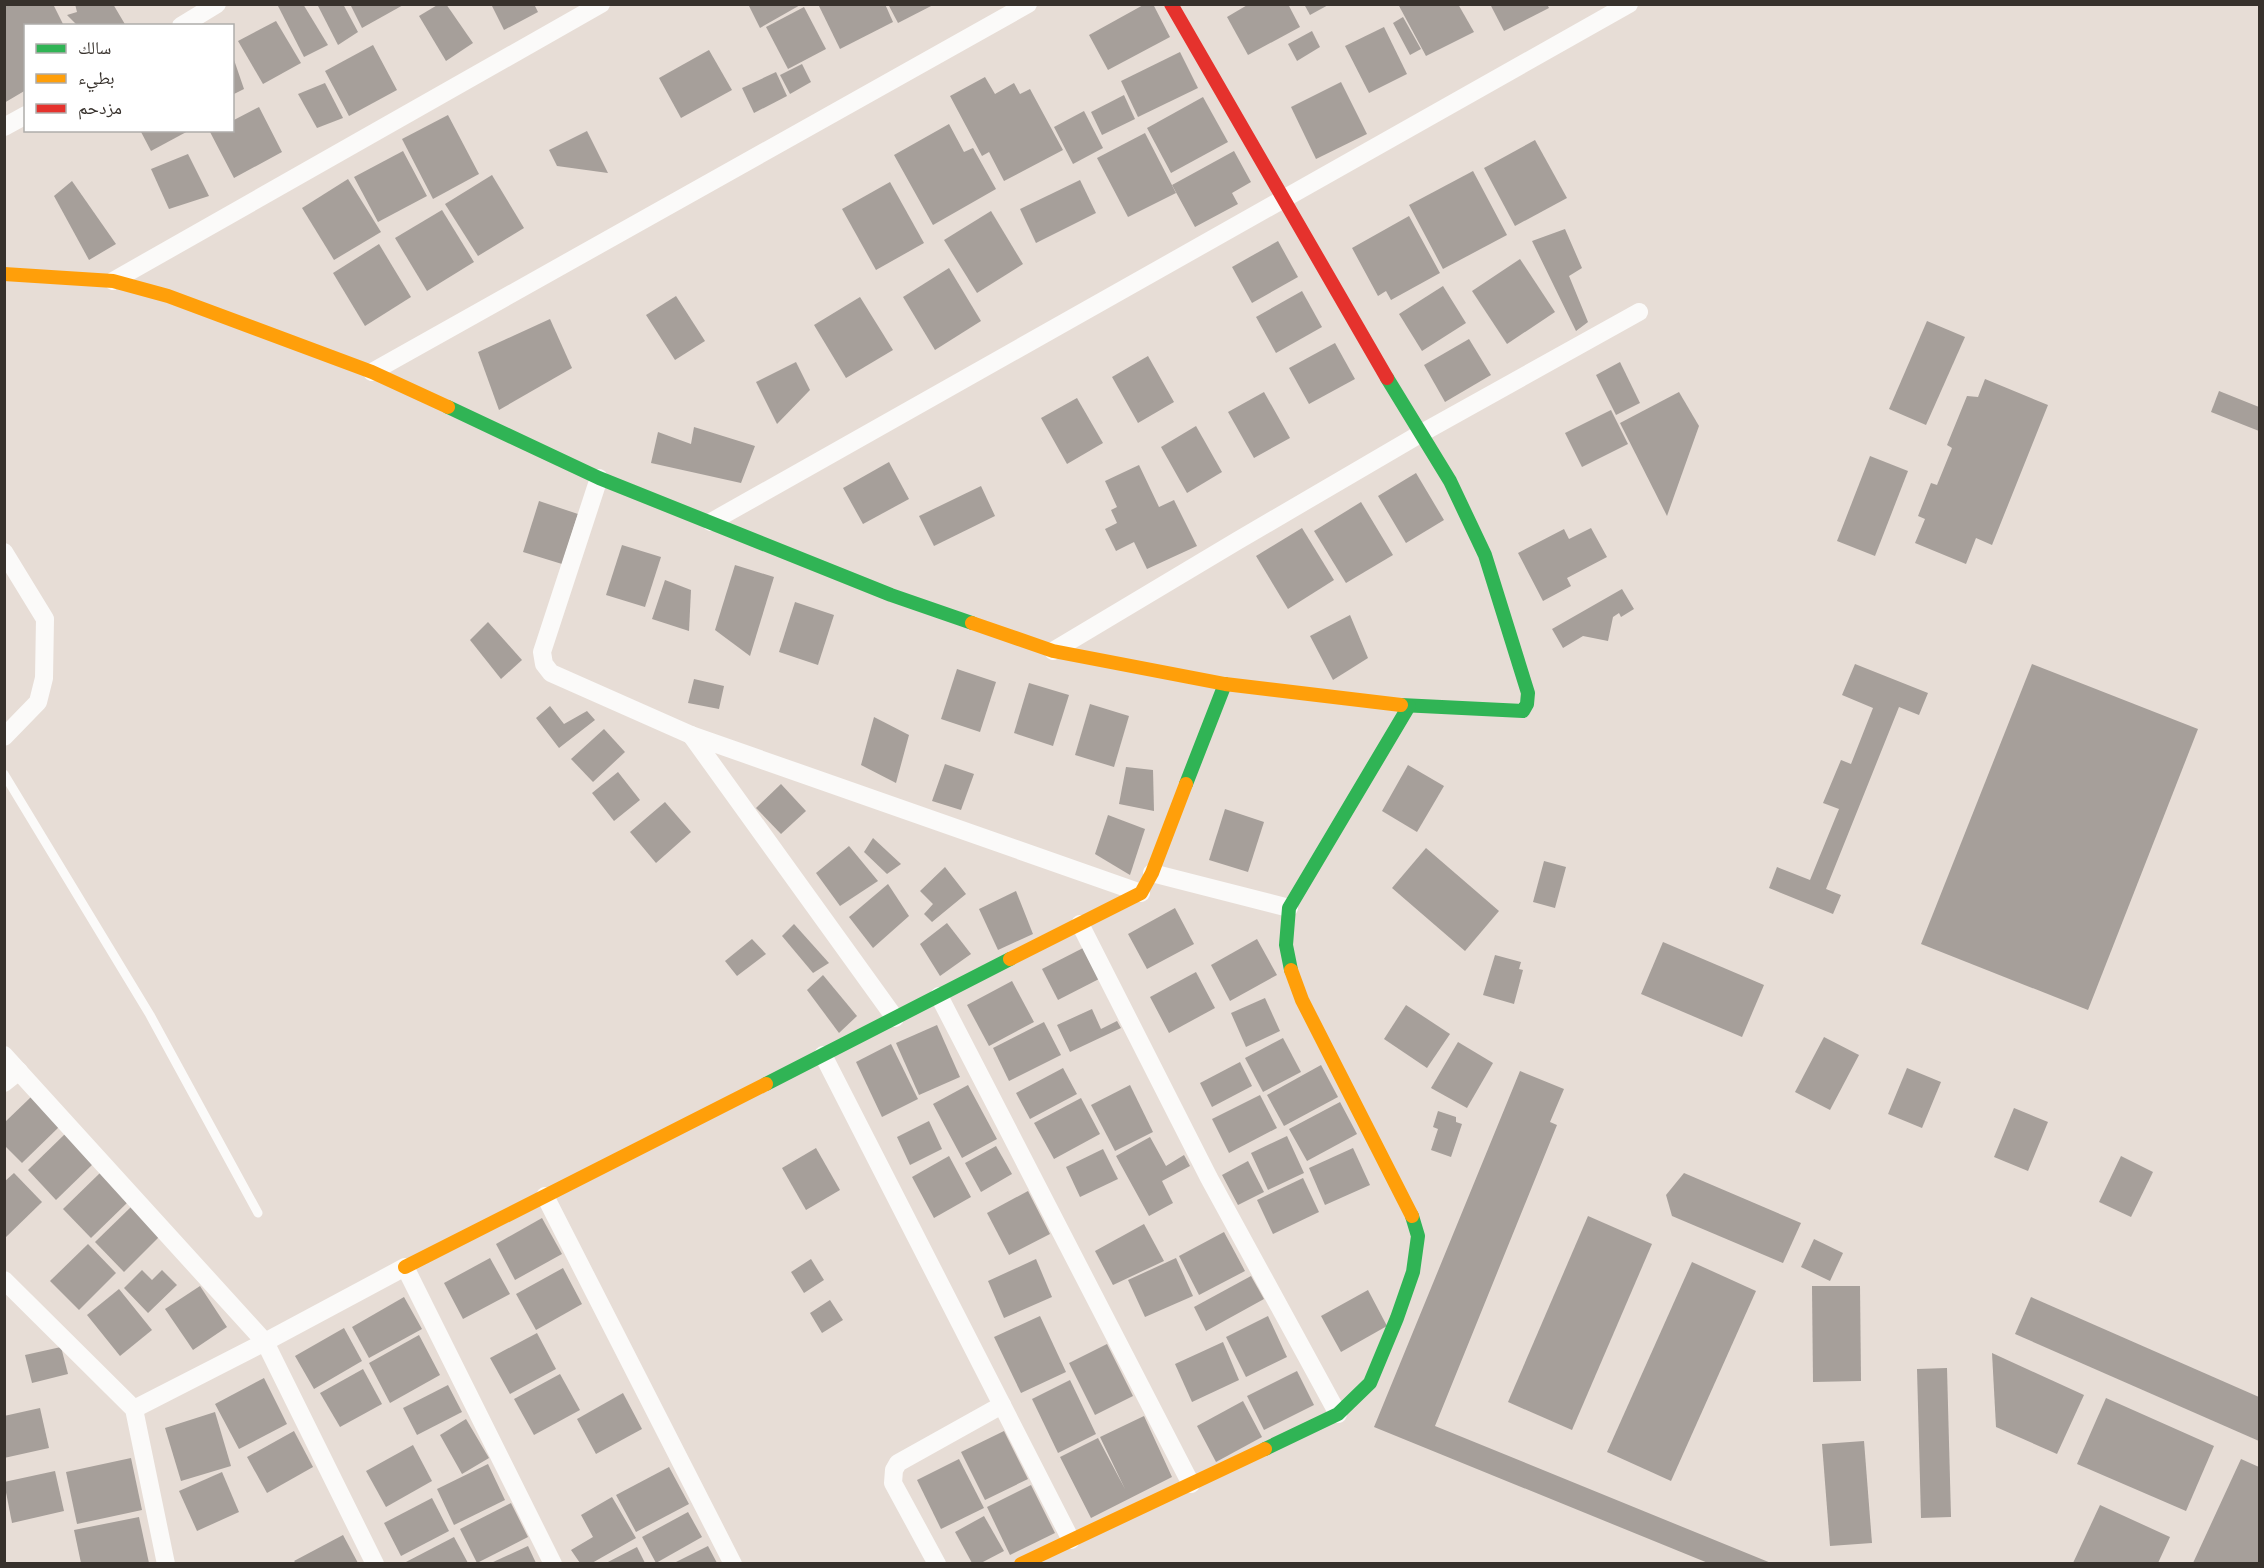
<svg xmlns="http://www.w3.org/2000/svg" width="2264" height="1568" viewBox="0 0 2264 1568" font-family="'Libre Baskerville','Noto Naskh Arabic',serif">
<rect width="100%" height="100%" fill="#e7ddd6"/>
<g fill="#a69f9a">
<polygon points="4,4 53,4 64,26 26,26 26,90 4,103"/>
<polygon points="75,4 113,4 126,26 78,26 67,15 77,12"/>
<polygon points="277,4 303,4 328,45 304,57"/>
<polygon points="317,4 343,4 358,32 338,45"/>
<polygon points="350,4 405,4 362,28"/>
<polygon points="439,4 446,4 473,43 446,61 419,16"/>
<polygon points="491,4 534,4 538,12 504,30"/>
<polygon points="748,4 802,4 760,28"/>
<polygon points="818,4 885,4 893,22 840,49"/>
<polygon points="888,4 935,4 898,23"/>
<polygon points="1145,4 1153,4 1170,37 1108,70 1089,35"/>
<polygon points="1249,4 1288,4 1300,27 1248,55 1227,17"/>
<polygon points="1304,4 1330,4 1310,15"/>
<polygon points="1398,4 1458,4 1474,32 1426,56"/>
<polygon points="1490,4 1547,4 1549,8 1504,31"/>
<polygon points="804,7 826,49 788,69 766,27"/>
<polygon points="1403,17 1421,49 1410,55 1393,23"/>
<polygon points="276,21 301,63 263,84 238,41"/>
<polygon points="1384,27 1407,74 1369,93 1345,46"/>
<polygon points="1312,31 1320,47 1297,61 1288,44"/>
<polygon points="373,45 397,90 349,116 325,71"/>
<polygon points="709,50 732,90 681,118 659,78"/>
<polygon points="1180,52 1198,88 1138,117 1121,81"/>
<polygon points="232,54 244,89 232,95"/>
<polygon points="802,64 811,82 790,94 780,75"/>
<polygon points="776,72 787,96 754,113 742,88"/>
<polygon points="985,77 995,94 1014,83 1020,94 1030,89 1063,150 1004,181 989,152 982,156 950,96"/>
<polygon points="1341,82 1367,134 1316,159 1291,107"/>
<polygon points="325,83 343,118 317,128 298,94"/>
<polygon points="1124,95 1135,119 1102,135 1091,112"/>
<polygon points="1203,97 1228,142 1171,173 1147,128"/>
<polygon points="259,107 282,152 234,178 210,132 214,130 232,130 232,121"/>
<polygon points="1084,111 1103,148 1073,164 1054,127"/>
<polygon points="448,115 479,174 433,199 402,139"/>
<polygon points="949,124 964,152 973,148 996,189 933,225 894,155"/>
<polygon points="140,130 190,130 151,151"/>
<polygon points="587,131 608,173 557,166 549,150"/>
<polygon points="1145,133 1176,193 1128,217 1097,158"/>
<polygon points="1535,140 1567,198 1515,226 1484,168"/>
<polygon points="403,151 427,196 378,222 354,177"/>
<polygon points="1234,151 1251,182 1232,193 1238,204 1195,227 1172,185"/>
<polygon points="188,154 209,196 169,209 151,169"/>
<polygon points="1473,171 1507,235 1443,269 1409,205"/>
<polygon points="492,175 524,228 478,256 445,204"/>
<polygon points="348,179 381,232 334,260 302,208"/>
<polygon points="1080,180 1096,213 1036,243 1020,209"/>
<polygon points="72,181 116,244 89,260 54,196"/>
<polygon points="890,182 924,243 876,270 842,209"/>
<polygon points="442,210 474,262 427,291 395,238"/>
<polygon points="991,211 1023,264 977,293 944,240"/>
<polygon points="1409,216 1440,273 1391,300 1386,291 1378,296 1352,248"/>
<polygon points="1565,229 1582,268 1569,276 1588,322 1576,331 1532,241"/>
<polygon points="1278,241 1298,277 1252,303 1232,267"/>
<polygon points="379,244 411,297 365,326 333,273"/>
<polygon points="1520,259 1555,312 1507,344 1472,291"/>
<polygon points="949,268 981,321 935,350 903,297"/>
<polygon points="1443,286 1466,323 1422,351 1399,314"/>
<polygon points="1302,291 1322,327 1276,353 1256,317"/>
<polygon points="676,296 705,341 675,360 646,315"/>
<polygon points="860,297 893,350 846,378 814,325"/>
<polygon points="550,319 572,368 499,410 478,352"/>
<polygon points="1927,321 1965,337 1926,425 1889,409"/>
<polygon points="1469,339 1491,375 1445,402 1424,365"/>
<polygon points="1335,343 1355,379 1309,404 1289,368"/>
<polygon points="1148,356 1174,402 1138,423 1112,377"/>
<polygon points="796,362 810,390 777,424 756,382"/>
<polygon points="1620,362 1640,403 1616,415 1596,375"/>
<polygon points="1985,379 2048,405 1992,545 1976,538 1966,564 1915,543 1925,519 1918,516 1931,483 1937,485 1952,448 1947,445 1967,396 1978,397"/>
<polygon points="2219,391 2259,407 2259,431 2211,412"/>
<polygon points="1264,392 1290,438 1254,458 1228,412"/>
<polygon points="1679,392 1699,426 1667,516 1620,423"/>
<polygon points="1077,398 1103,443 1067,464 1041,418"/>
<polygon points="1611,410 1628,444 1582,467 1565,433"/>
<polygon points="1196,426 1222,472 1187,493 1161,447"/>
<polygon points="694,427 755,446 741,483 651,463 658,432 691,444"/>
<polygon points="1870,456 1908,471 1875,556 1837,541"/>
<polygon points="889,462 909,499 863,524 843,488"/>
<polygon points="1139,465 1159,507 1174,500 1197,546 1147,569 1134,542 1116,551 1105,529 1117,523 1111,510 1117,507 1105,481"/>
<polygon points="1416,473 1444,520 1406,543 1378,496"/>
<polygon points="981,486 995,516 934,546 919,516"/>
<polygon points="539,501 578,514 562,564 523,552"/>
<polygon points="1361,502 1393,555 1346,583 1314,531"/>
<polygon points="1302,528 1334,580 1288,609 1256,556"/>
<polygon points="1591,528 1607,557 1567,578 1571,586 1543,601 1518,553 1564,529 1569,539"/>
<polygon points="622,545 661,557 645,607 606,595"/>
<polygon points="735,565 774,577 750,656 715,630"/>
<polygon points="665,580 691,590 689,631 652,619"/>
<polygon points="1622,589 1634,609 1621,617 1619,613 1613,617 1608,641 1583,636 1563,648 1552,629"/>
<polygon points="795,602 834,615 818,665 779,652"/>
<polygon points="1350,615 1368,658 1333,680 1310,636"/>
<polygon points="488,622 522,660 501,679 470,640"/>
<polygon points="1855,664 1928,693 1919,715 1899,707 1826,889 1841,895 1833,914 1769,888 1777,867 1810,880 1839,809 1823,803 1841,760 1851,764 1873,708 1842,695"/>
<polygon points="2032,664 2198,729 2088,1010 1921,944"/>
<polygon points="957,669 996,682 980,732 941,719"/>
<polygon points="694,679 724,686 719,709 688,703"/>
<polygon points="1029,683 1069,695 1053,746 1014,733"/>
<polygon points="1090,704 1129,716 1114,767 1075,755"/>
<polygon points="550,706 564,724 587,711 595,720 559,748 536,718"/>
<polygon points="874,717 909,735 896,783 861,765"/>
<polygon points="604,729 625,752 593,782 571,759"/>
<polygon points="945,764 974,774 961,810 932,801"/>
<polygon points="1408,765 1444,786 1417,832 1382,811"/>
<polygon points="1126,767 1153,770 1154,811 1119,804"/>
<polygon points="618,772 640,800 614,821 592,793"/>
<polygon points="781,784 806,811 781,834 756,808"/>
<polygon points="665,802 691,832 656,863 630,832"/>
<polygon points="1225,809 1264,822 1248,872 1209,860"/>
<polygon points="1108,815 1145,829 1130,875 1095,854"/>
<polygon points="873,838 901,864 887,874 864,852"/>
<polygon points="849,846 878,881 840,906 816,873"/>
<polygon points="1426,848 1499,911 1465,951 1392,888"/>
<polygon points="1544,861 1566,867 1555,908 1533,902"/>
<polygon points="945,867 966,894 932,922 924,914 933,904 920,891"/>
<polygon points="888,884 909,916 873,948 849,917"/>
<polygon points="1016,891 1033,934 998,950 979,909"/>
<polygon points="1175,908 1194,944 1147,969 1128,934"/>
<polygon points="947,923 971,954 940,976 920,944"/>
<polygon points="794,924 829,963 813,973 782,936"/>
<polygon points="752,939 766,954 737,976 725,961"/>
<polygon points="1257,939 1277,975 1230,1001 1211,965"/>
<polygon points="1663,942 1764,985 1742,1037 1641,994"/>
<polygon points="1083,948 1099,979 1058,1000 1042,969"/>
<polygon points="1495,955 1521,962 1519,969 1523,970 1514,1004 1483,995"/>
<polygon points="1196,972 1215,1008 1169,1033 1150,997"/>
<polygon points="823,975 857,1016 839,1033 807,990"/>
<polygon points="1012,981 1034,1022 989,1046 967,1005"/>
<polygon points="1265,998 1280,1031 1246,1047 1231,1013"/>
<polygon points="1406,1005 1450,1034 1427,1068 1384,1039"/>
<polygon points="1092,1009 1101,1029 1117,1021 1121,1028 1070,1052 1057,1025"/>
<polygon points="1044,1022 1061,1055 1009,1081 993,1048"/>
<polygon points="937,1025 960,1077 919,1095 896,1043"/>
<polygon points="1824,1037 1859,1055 1830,1110 1795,1092"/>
<polygon points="1283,1038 1301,1072 1263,1092 1245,1058"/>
<polygon points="1458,1042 1493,1063 1467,1108 1431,1088"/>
<polygon points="891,1044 918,1099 882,1117 856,1062"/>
<polygon points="1240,1062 1252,1086 1212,1107 1200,1083"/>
<polygon points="1321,1065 1338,1097 1284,1126 1267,1095"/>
<polygon points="1063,1068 1077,1094 1030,1119 1016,1093"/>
<polygon points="1907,1068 1941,1082 1922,1128 1888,1114"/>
<polygon points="1520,1071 1564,1089 1550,1122 1557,1125 1435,1426 1771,1563 1708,1563 1374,1427"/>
<polygon points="968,1085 997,1139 962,1158 933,1104"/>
<polygon points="1130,1085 1153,1132 1115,1151 1091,1105"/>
<polygon points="1260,1095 1277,1128 1229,1153 1212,1119"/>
<polygon points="31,1097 60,1126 22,1163 4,1145 4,1123"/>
<polygon points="1081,1098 1100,1134 1054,1159 1034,1123"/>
<polygon points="1340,1102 1357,1134 1307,1161 1289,1129"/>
<polygon points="2014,1108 2048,1122 2028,1171 1994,1157"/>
<polygon points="1438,1111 1456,1117 1456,1122 1462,1124 1451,1157 1431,1150 1438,1129 1433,1127"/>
<polygon points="929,1121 942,1149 910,1165 897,1137"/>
<polygon points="66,1133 94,1163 56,1200 28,1170"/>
<polygon points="1287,1136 1304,1173 1268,1190 1251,1153"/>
<polygon points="1150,1137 1166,1166 1184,1155 1190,1166 1162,1181 1173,1203 1149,1216 1116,1156"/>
<polygon points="996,1146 1012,1174 981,1192 965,1163"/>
<polygon points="816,1148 840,1190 806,1210 782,1168"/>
<polygon points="1353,1148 1370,1185 1325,1205 1309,1168"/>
<polygon points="1103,1149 1118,1179 1080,1197 1066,1167"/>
<polygon points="949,1156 971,1197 934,1218 912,1177"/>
<polygon points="2121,1156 2153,1172 2131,1217 2099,1202"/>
<polygon points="1248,1161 1264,1192 1238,1205 1222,1175"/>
<polygon points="101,1172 129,1201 91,1238 63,1209"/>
<polygon points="14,1173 42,1202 4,1239 4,1182"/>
<polygon points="1684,1173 1801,1223 1783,1263 1672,1216 1666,1195"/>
<polygon points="1303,1178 1319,1212 1273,1234 1257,1200"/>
<polygon points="1028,1191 1050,1234 1009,1255 987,1213"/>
<polygon points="133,1205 161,1235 124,1272 95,1242"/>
<polygon points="1588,1216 1652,1244 1572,1430 1508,1402"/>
<polygon points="542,1218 562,1254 515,1280 496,1244"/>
<polygon points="1144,1224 1164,1261 1113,1285 1095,1251"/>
<polygon points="1224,1232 1245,1271 1199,1295 1179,1256"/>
<polygon points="1814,1239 1843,1253 1830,1281 1801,1267"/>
<polygon points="88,1244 116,1273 79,1310 50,1281"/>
<polygon points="490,1258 510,1294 463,1319 444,1283"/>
<polygon points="1176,1258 1193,1296 1145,1317 1128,1280"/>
<polygon points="811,1259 824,1280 804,1293 791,1272"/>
<polygon points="1036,1259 1052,1297 1004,1318 988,1281"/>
<polygon points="1692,1262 1756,1291 1671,1481 1607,1452"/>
<polygon points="563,1268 582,1304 536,1330 516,1294"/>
<polygon points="142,1270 152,1280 162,1270 177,1285 148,1313 124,1288"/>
<polygon points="1251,1276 1264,1299 1206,1331 1194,1307"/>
<polygon points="200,1286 227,1327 193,1350 165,1309"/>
<polygon points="1812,1286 1860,1286 1861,1381 1813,1382"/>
<polygon points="119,1289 152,1330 120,1356 87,1315"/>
<polygon points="1368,1290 1387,1326 1341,1352 1321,1316"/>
<polygon points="404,1297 422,1329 369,1358 352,1327"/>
<polygon points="2031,1297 2259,1397 2259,1441 2015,1334"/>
<polygon points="830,1300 843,1320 822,1333 810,1313"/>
<polygon points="1040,1316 1066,1372 1021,1393 994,1337"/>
<polygon points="1268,1316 1287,1357 1246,1377 1226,1337"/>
<polygon points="344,1328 362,1361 314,1389 295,1356"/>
<polygon points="537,1333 556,1369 510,1394 490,1358"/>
<polygon points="419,1335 440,1375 390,1403 369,1363"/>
<polygon points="1223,1342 1239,1380 1192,1402 1175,1364"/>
<polygon points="1107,1344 1133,1396 1095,1415 1069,1363"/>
<polygon points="61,1347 68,1374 32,1383 25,1355"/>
<polygon points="1992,1353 2084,1395 2057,1454 1996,1427"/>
<polygon points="1947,1368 1951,1517 1921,1518 1917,1369"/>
<polygon points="363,1369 382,1404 340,1427 320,1393"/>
<polygon points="1297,1371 1314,1405 1264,1430 1247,1396"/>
<polygon points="560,1374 580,1410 534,1435 514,1399"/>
<polygon points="264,1378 287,1424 239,1449 215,1404"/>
<polygon points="1070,1380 1096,1434 1058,1453 1032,1399"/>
<polygon points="448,1385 462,1412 417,1435 403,1408"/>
<polygon points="623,1393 642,1429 596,1454 577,1419"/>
<polygon points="2106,1398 2214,1446 2186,1511 2077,1464"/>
<polygon points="1243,1401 1262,1437 1216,1462 1197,1426"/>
<polygon points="40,1408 49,1448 4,1458 4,1416"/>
<polygon points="215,1412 231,1466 181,1481 165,1428"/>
<polygon points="1144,1416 1172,1477 1091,1518 1060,1457 1098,1438 1125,1489 1100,1437"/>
<polygon points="466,1419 489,1458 462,1474 440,1435"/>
<polygon points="294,1431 313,1467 267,1493 247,1457"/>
<polygon points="1004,1431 1028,1479 985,1500 961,1452"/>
<polygon points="1864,1441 1872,1543 1830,1546 1822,1444"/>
<polygon points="413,1445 432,1481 386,1507 366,1471"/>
<polygon points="131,1458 142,1510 77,1524 66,1472"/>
<polygon points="959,1459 984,1508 941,1529 917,1480"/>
<polygon points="2241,1459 2259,1467 2259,1563 2193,1563"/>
<polygon points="488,1464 505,1500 454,1525 437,1489"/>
<polygon points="669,1467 689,1504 636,1532 616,1495"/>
<polygon points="55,1471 64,1511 12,1523 4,1482"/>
<polygon points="222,1472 239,1512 197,1531 179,1491"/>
<polygon points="1031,1485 1055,1533 1010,1555 987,1507"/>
<polygon points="612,1497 636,1538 592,1563 580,1563 571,1550 593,1537 581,1515"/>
<polygon points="432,1498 449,1531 401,1556 384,1523"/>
<polygon points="511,1503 528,1537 477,1563 460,1529"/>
<polygon points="2100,1505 2170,1537 2158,1563 2073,1563"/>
<polygon points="688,1512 702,1537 656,1563 642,1537"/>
<polygon points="984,1516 1004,1551 981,1563 972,1563 955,1532"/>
<polygon points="139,1517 149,1563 81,1563 74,1530"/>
<polygon points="343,1535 358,1563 296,1563 294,1561"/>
<polygon points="454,1537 468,1563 404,1563"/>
<polygon points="528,1546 536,1563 491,1563"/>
<polygon points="708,1546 717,1563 674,1563"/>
<polygon points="637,1547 645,1563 606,1563"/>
</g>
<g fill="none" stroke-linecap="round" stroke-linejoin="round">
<polyline stroke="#fbfaf9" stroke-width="9" points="4,774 150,1015 258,1213"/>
<g stroke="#fbfaf9" stroke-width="18">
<polyline points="181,26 217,4"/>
<polyline points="4,127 26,115"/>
<polyline points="113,281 601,4"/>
<polyline points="372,372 1028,4"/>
<polyline points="599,478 542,652 544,664 551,673 691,735"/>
<polyline points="711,522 1629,4"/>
<polyline points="4,552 45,619 44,678 38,702 4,737"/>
<polyline points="1053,651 1237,541 1420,434 1639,312"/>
<polyline points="1152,873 1289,908"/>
<polyline points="1080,924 1209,1178 1338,1414"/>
<polyline points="939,996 1191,1484"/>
<polyline points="895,1018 691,735 1141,893"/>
<polyline points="4,1055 265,1342 134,1409"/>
<polyline points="823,1055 1071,1540"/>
<polyline points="4,1083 19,1071"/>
<polyline points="545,1196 733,1564"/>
<polyline points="4,1280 134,1409 166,1564"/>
<polyline points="375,1564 265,1342 405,1267 553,1564"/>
<polyline points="937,1564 893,1483 894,1470 898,1463 1002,1405"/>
</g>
<g stroke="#30b455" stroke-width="14">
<polyline points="1387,378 1450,481 1485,555 1528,693 1527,704 1523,711 1401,705"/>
<polyline points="448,407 599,478 891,595 972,623"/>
<polyline points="1186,784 1225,684"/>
<polyline points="1291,970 1286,945 1289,908 1409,706"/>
<polyline points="766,1084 1010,959"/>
<polyline points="1265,1449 1338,1414 1370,1383 1397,1318 1413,1272 1418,1236 1412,1216"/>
</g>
<g stroke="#ff9f0a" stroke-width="14">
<polyline points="4,274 113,281 168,296 372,372 448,407"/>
<polyline points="972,623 1053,651 1225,684 1401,705"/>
<polyline points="1010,959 1141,893 1152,873 1186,784"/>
<polyline points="1291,970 1302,1000 1412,1216"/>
<polyline points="405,1267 766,1084"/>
<polyline points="1021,1564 1265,1449"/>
</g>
<polyline stroke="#e5322d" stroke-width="14" points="1171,4 1387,378"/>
</g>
<rect width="2264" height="1568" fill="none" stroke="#37312c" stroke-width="12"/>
<rect x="24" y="24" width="210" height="108" fill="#ffffff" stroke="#afadab" stroke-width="1.5"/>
<rect x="36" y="44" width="30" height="9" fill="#30b455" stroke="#afadab" stroke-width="1.5"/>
<text x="78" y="54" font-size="18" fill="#37312c">سالك</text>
<rect x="36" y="74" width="30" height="9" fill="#ff9f0a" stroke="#afadab" stroke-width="1.5"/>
<text x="78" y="84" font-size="18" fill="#37312c">بطيء</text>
<rect x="36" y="104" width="30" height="9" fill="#e5322d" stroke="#afadab" stroke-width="1.5"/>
<text x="78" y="114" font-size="18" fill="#37312c">مزدحم</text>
</svg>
